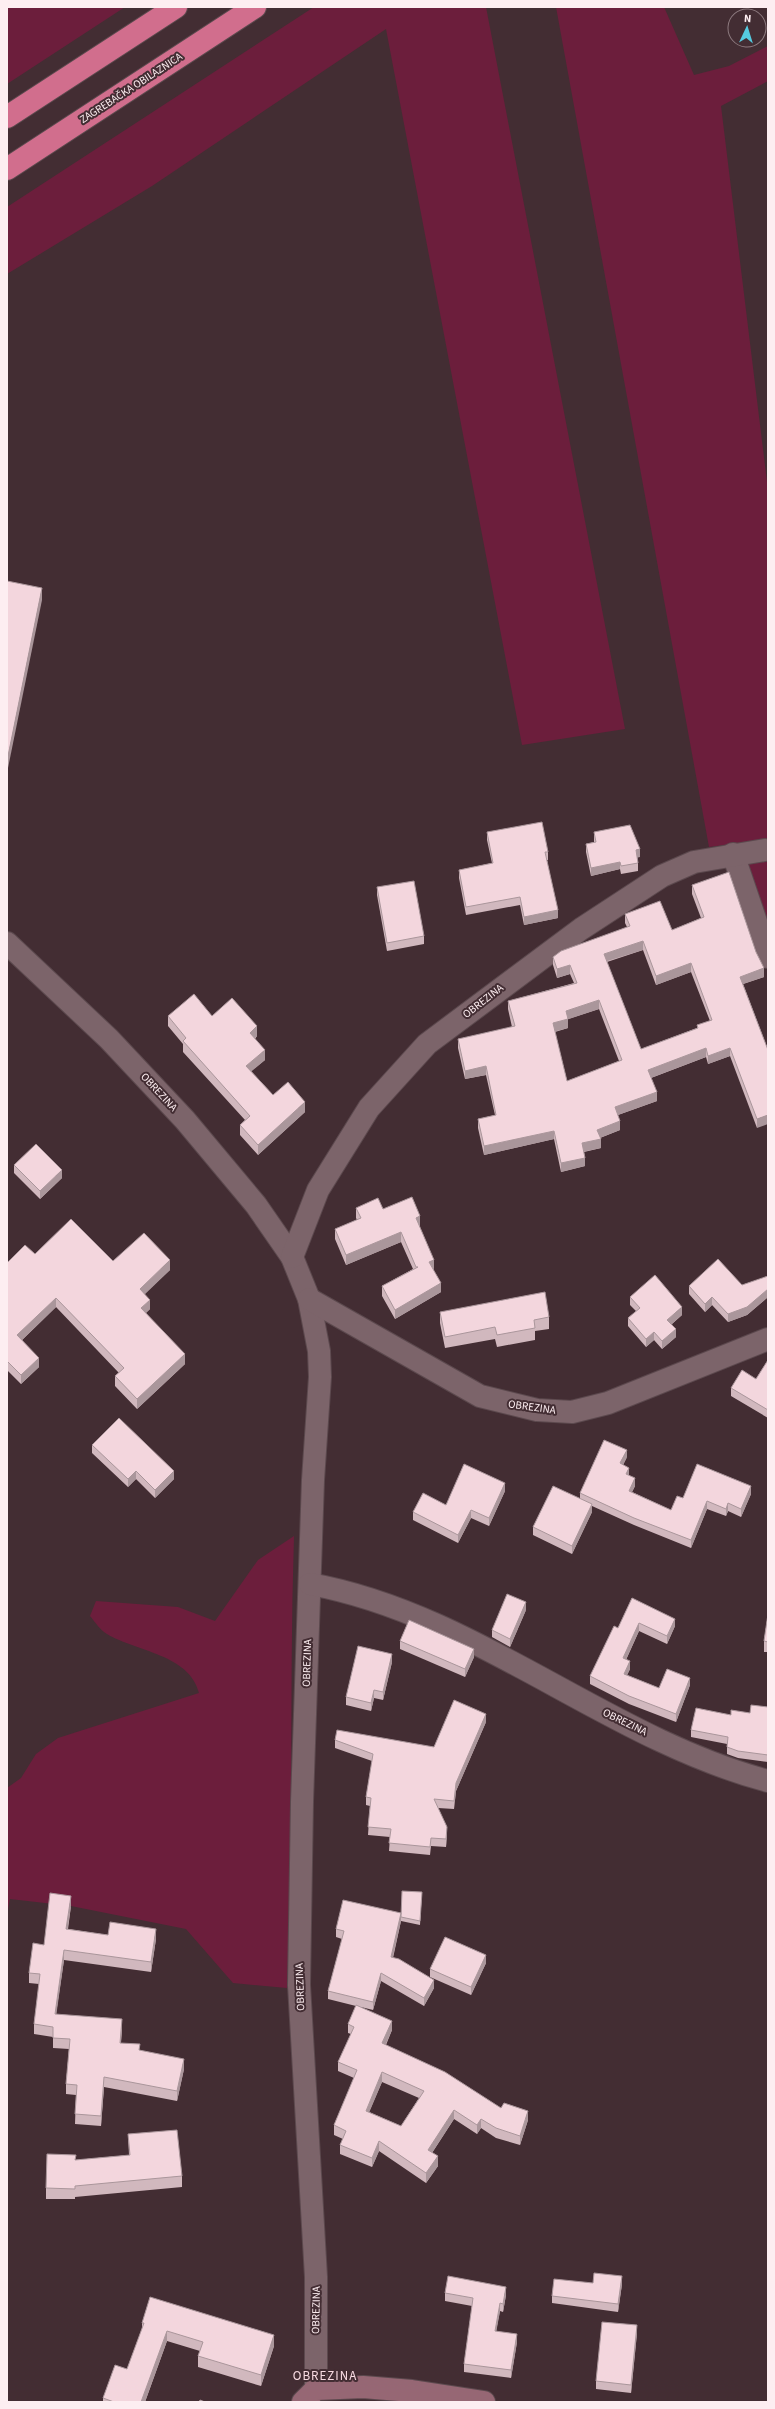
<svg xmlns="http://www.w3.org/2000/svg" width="775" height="2409" viewBox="0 0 775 2409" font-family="'Source Sans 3',sans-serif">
<rect width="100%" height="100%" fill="#432d33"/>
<g fill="#6c1e3c">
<polygon points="7,7 125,7 7,84"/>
<polygon points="314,7 486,7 625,729 522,745 386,29 152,186 7,274 7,207"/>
<polygon points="556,7 664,7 694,75 729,66 768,46 768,81 721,106 768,490 768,934 741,843 709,847"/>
<path d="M294 1536C289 1687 294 1837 287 1988L233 1983 186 1929 71 1906 10 1899 7 1914V1788L21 1778 36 1754 58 1738 199 1693C189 1654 137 1652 107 1634 101 1631 95 1622 90 1616L96 1601 178 1607 215 1621 258 1560Z"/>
</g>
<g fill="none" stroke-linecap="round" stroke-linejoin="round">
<defs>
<g id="street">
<polyline points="733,854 768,957"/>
<polyline points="7,943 109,1039 185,1120 256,1205 292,1257 309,1299 319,1351 320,1377 313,1480 302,1802 299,1985 316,2277 316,2389"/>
<polyline points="292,1257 318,1190 369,1108 427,1044 581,929 662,876 694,862 765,850"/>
<polyline points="309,1299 480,1396 537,1410 572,1412 608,1403 768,1339"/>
<path d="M310 1584C476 1614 606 1738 768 1781"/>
</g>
<polyline id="secondary" points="303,2402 316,2389 363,2387 412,2391 484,2402"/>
<g id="highway">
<polyline points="7,117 176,7"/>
<polyline points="7,169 255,7"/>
</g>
</defs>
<use href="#street" stroke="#5c494e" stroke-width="24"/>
<use href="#secondary" stroke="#5c494e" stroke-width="24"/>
<use href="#highway" stroke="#5c494e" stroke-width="24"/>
<use href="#street" stroke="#7c646a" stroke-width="22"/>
<use href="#secondary" stroke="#966774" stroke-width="22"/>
<use href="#highway" stroke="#d16e8d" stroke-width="22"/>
</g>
<g fill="#d1b8be" fill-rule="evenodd">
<polygon points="487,832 548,852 548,860 547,860 558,918 524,925 520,905 466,915 459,878 459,870 492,863 487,840"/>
<polygon points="594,832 640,857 637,857 638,863 638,871 621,874 620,869 591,876 586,852 586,844 594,842"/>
<path d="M692 885 764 977 743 984 768 1050 757 1128 730 1056 708 1064 706 1057 651 1078 657 1101 618 1115 620 1130 600 1138 601 1148 584 1152 585 1166 561 1172 554 1139 484 1155 478 1128V1119L495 1115 486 1075 465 1079 458 1048V1039L512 1027 508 1009V1001L574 983 570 974 557 978 553 965V957L627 927 625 923V914L672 930 701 918 692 894ZM643 950 656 985 691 972 710 1021 697 1025V1028L641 1049 607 962ZM599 1009 619 1061 567 1081 555 1032 568 1028V1019Z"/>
<polygon points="377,887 424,936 424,944 387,951 377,895"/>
<polygon points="168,1016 212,1016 257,1036 255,1039 265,1060 251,1071 273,1095 305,1112 258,1155 240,1135 240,1125 245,1120 183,1052 183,1044 168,1026"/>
<polygon points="14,1165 62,1178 40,1199 14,1173"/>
<polygon points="356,1208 383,1209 420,1226 419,1226 441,1292 395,1319 382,1296 382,1286 413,1269 401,1242 346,1265 335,1239 335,1229 357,1220 356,1218"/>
<polygon points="35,1254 113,1261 170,1270 144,1294 150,1309 146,1313 185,1364 137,1409 115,1386 115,1376 119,1373 56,1307 22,1340 39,1367 21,1384 7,1370 7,1263"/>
<polygon points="768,1276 768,1298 768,1297 747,1315 728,1322 712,1305 705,1312 689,1294 689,1286 742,1285"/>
<polygon points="630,1297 682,1315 672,1324 676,1337 662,1349 654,1340 646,1347 628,1326 628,1318 636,1311 630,1305"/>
<polygon points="440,1312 549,1317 549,1329 535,1331 535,1340 497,1347 495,1339 445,1348 440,1323"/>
<polygon points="768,1360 768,1418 731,1396 731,1388 756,1379"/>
<polygon points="92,1445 174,1479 155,1498 136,1479 128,1487 92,1453"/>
<polygon points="627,1457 623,1465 635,1486 632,1492 671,1510 683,1498 751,1494 741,1517 728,1511 726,1516 707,1509 691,1548 634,1525 592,1506 592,1512 572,1554 533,1535 533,1527 580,1499 580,1493"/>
<polygon points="505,1491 489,1526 471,1518 458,1543 413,1520 413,1512"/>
<polygon points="632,1598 675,1626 667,1644 639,1631 626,1660 630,1669 627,1675 659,1688 690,1685 676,1722 629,1704 590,1684 590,1676 618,1628"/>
<polygon points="526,1610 510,1647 492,1637 492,1630"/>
<polygon points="768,1614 768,1652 764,1652 764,1641"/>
<polygon points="400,1641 474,1657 465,1677 400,1649"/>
<polygon points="392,1662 383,1700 374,1698 371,1711 346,1705 346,1697"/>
<polygon points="768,1707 768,1762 738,1758 727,1754 727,1744 691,1737 691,1730 731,1715 750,1713"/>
<polygon points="486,1722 456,1791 454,1809 438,1808 447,1834 446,1847 431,1846 430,1855 389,1851 390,1837 368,1835 370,1806 366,1805 366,1797 372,1761 335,1748 335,1740 434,1747"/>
<path d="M422 1892 420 1925 401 1921 393 1958 434 1988 424 2006 381 1981 373 2010 361 2007 392 2030 386 2045 501 2108 528 2120 520 2145 496 2138 481 2128 477 2134 454 2119 432 2153 438 2166 426 2183 379 2151 372 2167 340 2154V2145L343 2139 334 2135V2125L354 2078 338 2071V2062L351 2034 348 2033V2024L356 2006 328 1999V1991L342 1939 336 1937V1929L401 1913ZM382 2082 419 2098 401 2126 369 2112Z"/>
<polygon points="71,1906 68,1929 108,1935 156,1939 151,1972 64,1960 56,2014 122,2029 121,2043 140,2050 184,2069 177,2101 104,2087 101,2126 75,2124 76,2095 66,2094 66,2084 69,2049 53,2048 53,2037 34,2034 34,2024 39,1984 29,1983 29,1973 44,1945"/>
<polygon points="486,1963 471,1995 430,1977 430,1969"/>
<polygon points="128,2134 182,2176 182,2187 75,2197 75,2199 46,2199 46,2188 76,2160 129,2155"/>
<polygon points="593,2283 622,2284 618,2312 552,2303 552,2296"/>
<polygon points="445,2293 506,2295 503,2312 500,2311 496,2331 517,2342 511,2378 464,2372 464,2364 472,2306 445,2301"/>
<polygon points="142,2323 274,2346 261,2386 198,2367 198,2356 200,2351 167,2341 145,2402 103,2402 103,2398 127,2369 142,2329"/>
<polygon points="637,2333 631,2393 596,2389 596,2381"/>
</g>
<g fill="#aa969b">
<polygon points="42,588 42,600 7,773 7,761"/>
<polygon points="640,849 640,857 636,858 636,850"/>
<polygon points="620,862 620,869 591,876 591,868"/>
<polygon points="558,910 558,918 524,925 524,917"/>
<polygon points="643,941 643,950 604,962 604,954"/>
<polygon points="691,963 691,972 656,985 656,976"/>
<polygon points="570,965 570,974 557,978 557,969"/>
<polygon points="764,968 764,977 740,985 740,977"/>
<polygon points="599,1000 599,1009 566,1020 566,1011"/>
<polygon points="568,1019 568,1028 553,1032 553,1023"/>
<polygon points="257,1026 257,1036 250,1043 250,1033"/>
<polygon points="706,1048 706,1057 648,1079 648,1070"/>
<polygon points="730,1048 730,1056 708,1064 708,1056"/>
<polygon points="265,1050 265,1060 246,1076 246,1066"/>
<polygon points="486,1066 486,1075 465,1079 465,1071"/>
<polygon points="657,1092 657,1101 615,1116 615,1107"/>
<polygon points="305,1102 305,1112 258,1155 258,1145"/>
<polygon points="768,1115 768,1124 757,1128 757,1119"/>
<polygon points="620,1121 620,1130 597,1139 597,1130"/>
<polygon points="554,1131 554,1139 484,1155 484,1146"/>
<polygon points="601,1139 601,1148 582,1152 582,1143"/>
<polygon points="585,1158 585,1166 561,1172 561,1163"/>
<polygon points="62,1170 62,1178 40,1199 40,1191"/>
<polygon points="420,1216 420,1226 416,1228 416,1218"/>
<polygon points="401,1232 401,1242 346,1265 346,1255"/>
<polygon points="170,1260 170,1270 140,1299 140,1289"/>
<polygon points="434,1260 434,1270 429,1262"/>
<polygon points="441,1283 441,1292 395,1319 395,1310"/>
<polygon points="768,1289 768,1297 747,1315 728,1322 728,1314"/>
<polygon points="712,1297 712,1305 705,1312 705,1304"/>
<polygon points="56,1298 56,1307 17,1345 17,1335"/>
<polygon points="150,1300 150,1309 141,1317 141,1308"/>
<polygon points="682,1307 682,1315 667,1328 667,1320"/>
<polygon points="676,1329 676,1337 662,1349 662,1341"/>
<polygon points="654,1332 654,1340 646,1347 646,1339"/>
<polygon points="185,1354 185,1364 137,1409 137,1399"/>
<polygon points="39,1358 39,1367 21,1384 21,1375"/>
<polygon points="627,1450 627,1457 620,1471 620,1463"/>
<polygon points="629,1468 629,1475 626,1482 626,1474"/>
<polygon points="136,1471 136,1479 128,1487 128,1479"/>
<polygon points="174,1471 174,1479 155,1498 155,1490"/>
<polygon points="635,1478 635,1486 629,1498 629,1491"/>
<polygon points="505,1483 505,1491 489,1526 489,1518"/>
<polygon points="751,1486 751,1494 741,1517 741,1509"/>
<polygon points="707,1501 707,1509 691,1548 691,1540"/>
<polygon points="728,1503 728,1511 726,1516 726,1509"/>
<polygon points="592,1504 592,1512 572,1554 572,1546"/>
<polygon points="471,1510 471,1518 458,1543 458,1535"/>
<polygon points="526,1602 526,1610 510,1647 510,1639"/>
<polygon points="675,1619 675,1626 667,1644 667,1636"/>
<polygon points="639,1623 639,1631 623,1666 623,1658"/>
<polygon points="474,1649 474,1657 465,1677 465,1669"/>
<polygon points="392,1654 392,1662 383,1700 383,1692"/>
<polygon points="630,1661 630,1669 624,1682 624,1674"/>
<polygon points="690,1678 690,1685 676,1722 676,1714"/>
<polygon points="374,1690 374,1698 371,1711 371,1703"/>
<polygon points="486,1714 486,1722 456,1791 454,1809 456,1783"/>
<polygon points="447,1827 447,1834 446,1847 446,1839"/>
<polygon points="71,1896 71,1906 66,1939 66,1929"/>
<polygon points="401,1913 401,1921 391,1965 391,1957"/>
<polygon points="156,1929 156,1939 151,1972 151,1962"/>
<polygon points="64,1950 64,1960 55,2024 55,2014"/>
<polygon points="486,1955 486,1963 471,1995 471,1987"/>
<polygon points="381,1973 381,1981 373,2010 373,2002"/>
<polygon points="434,1980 434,1988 424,2006 424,1998"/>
<polygon points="122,2019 122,2029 120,2053 120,2043"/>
<polygon points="392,2021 392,2030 382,2053 382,2043"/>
<polygon points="184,2059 184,2069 177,2101 177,2091"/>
<polygon points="382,2072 382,2082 366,2120 366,2111"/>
<polygon points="104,2077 104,2087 101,2126 101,2116"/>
<polygon points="454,2110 454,2119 428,2159 428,2150"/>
<polygon points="528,2111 528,2120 520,2145 520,2136"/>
<polygon points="481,2119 481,2128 477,2134 477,2125"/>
<polygon points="379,2141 379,2151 372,2167 372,2158"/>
<polygon points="438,2156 438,2166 426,2183 426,2173"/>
<polygon points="622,2276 622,2284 618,2312 618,2304"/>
<polygon points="506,2287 506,2295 503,2312 503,2304"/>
<polygon points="500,2303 500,2311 495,2339 495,2331"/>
<polygon points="637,2325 637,2333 631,2393 631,2385"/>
<polygon points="167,2331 167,2341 145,2402 141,2402"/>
<polygon points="517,2334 517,2342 511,2378 511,2370"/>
<polygon points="274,2335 274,2346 261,2386 261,2375"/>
</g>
<g fill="#f3d6dd" stroke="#aa969b" fill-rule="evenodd">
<polygon points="7,581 42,588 7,761"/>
<polygon points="542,822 548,852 545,852 558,910 524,917 520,897 466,907 459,870 493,863 487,832"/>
<polygon points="630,825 640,849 636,850 638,863 621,866 620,862 591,868 586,844 596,842 594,832"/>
<path d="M729 872 756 952 764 968 740 977 768 1050V1115L757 1119 730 1048 708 1056 706 1048 648 1070 657 1092 615 1107 620 1121 597 1130 601 1139 582 1143 585 1158 561 1163 554 1131 484 1146 478 1119 496 1115 486 1066 465 1071 458 1039 515 1026 508 1001 577 983 570 965 557 969 553 957 561 951 630 926 625 914 660 901 672 930 704 917 692 885ZM643 941 656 976 691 963 712 1020 697 1025 698 1028 641 1049 604 954ZM599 1000 622 1060 567 1081 553 1023 568 1019 566 1011Z"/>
<polygon points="414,881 424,936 387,943 377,887"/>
<polygon points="194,994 212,1016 232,998 257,1026 250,1033 265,1050 246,1066 273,1095 288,1082 305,1102 258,1145 240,1125 250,1116 183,1041 186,1038 168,1016"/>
<polygon points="36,1144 62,1170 40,1191 14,1165"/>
<polygon points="412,1197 420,1216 416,1218 434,1260 429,1262 441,1283 395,1310 382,1286 418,1267 416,1267 401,1232 346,1255 335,1229 361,1218 356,1208 378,1198 383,1209"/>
<polygon points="71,1219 113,1261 144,1233 170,1260 140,1289 150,1300 141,1308 185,1354 137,1399 115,1376 124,1368 56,1298 17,1335 39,1358 21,1375 7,1361 7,1263 25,1245 35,1254"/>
<polygon points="718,1259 742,1285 768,1276 768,1290 768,1289 747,1307 728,1314 712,1297 705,1304 689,1286"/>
<polygon points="655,1275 682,1307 667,1320 676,1329 662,1341 654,1332 646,1339 628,1318 640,1308 630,1297"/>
<polygon points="545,1292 549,1317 534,1320 535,1328 497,1335 495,1327 445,1337 440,1312"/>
<polygon points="768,1360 768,1410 731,1388 742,1370 756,1379"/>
<polygon points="119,1418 174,1471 155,1490 136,1471 128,1479 92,1445"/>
<polygon points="604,1440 627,1450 620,1463 629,1468 626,1474 635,1478 629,1491 671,1510 677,1496 683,1498 697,1464 751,1486 741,1509 728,1503 726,1509 707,1501 691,1540 634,1518 580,1493"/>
<polygon points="464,1464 505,1483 489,1518 471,1510 458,1535 413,1512 423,1493 446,1505"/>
<polygon points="553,1486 592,1504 572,1546 533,1527"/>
<polygon points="507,1594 526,1602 510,1639 492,1630"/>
<polygon points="632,1598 675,1619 667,1636 639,1623 623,1658 630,1661 624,1674 659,1688 667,1669 690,1678 676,1714 629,1696 590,1676 614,1626 618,1628"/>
<polygon points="768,1614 768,1642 764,1641"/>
<polygon points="409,1620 474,1649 465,1669 400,1641"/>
<polygon points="358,1646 392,1654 383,1692 374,1690 371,1703 346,1697"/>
<polygon points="454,1700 486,1714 456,1783 454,1801 434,1799 447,1827 446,1839 431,1838 430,1847 389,1843 391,1829 368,1827 371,1798 366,1797 373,1754 335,1740 337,1730 434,1747"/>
<polygon points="751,1705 768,1707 768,1755 738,1751 727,1747 728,1737 691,1730 696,1708 731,1715 731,1710 750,1713"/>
<polygon points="402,1891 422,1892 420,1921 401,1917"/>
<polygon points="50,1893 71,1896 66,1929 108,1935 110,1922 156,1929 151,1962 64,1950 55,2014 122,2019 120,2043 140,2044 139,2050 184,2059 177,2091 104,2077 101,2116 75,2114 77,2085 66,2084 70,2039 53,2038 53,2027 34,2024 40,1974 29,1973 33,1943 44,1945"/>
<polygon points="343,1900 401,1913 391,1957 399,1959 434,1980 424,1998 381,1973 373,2002 328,1991 344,1931 336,1929"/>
<polygon points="445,1937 486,1955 471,1987 430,1969"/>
<path d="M356 2005 392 2021 382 2043 445 2072 501 2108 504 2103 528 2111 520 2136 496 2128 481 2119 477 2125 454 2110 428 2150 438 2156 426 2173 379 2141 372 2158 340 2145 346 2131 334 2125 357 2070 338 2062 354 2027 348 2024ZM382 2072 424 2091 401 2126 366 2111Z"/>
<polygon points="177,2130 182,2176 75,2186 75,2189 46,2188 47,2154 76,2155 75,2160 130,2155 128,2134"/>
<polygon points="594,2273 622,2276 618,2304 552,2296 554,2279 593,2283"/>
<polygon points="448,2276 506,2287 503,2304 500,2303 495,2331 517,2334 511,2370 464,2364 473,2298 445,2293"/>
<polygon points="150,2297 274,2335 261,2375 198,2356 203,2342 167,2331 141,2402 114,2402 103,2398 115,2365 127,2369 144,2323 142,2323"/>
<polygon points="602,2322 637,2325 631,2385 596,2381"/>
<polygon points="200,2400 205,2402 199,2402"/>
</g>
<g text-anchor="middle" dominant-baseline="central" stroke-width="4" stroke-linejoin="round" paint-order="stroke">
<g font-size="11" fill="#fdeef1" stroke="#432d33">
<text transform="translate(131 88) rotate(-33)">ZAGREBAČKA OBILAZNICA</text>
<text transform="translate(483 1001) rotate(-38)">OBREZINA</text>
<text transform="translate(159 1092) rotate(47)">OBREZINA</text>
<text transform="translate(532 1407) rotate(8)">OBREZINA</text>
<text transform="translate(307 1663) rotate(-88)">OBREZINA</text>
<text transform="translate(625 1722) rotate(26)">OBREZINA</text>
<text transform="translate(300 1987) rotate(-92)">OBREZINA</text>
<text transform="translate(316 2310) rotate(-89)">OBREZINA</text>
</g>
<g font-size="13" letter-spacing="1" fill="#f7dae1" stroke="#432d33">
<text x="325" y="2376">OBREZINA</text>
</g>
</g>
<rect width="775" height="2409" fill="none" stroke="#fdeef1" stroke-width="16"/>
<g transform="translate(747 28) rotate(4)"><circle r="19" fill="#432d33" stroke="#8d7a7f"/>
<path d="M0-3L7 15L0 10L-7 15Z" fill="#55cadf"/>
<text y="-6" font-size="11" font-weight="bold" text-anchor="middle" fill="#fdeef1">N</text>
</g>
</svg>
